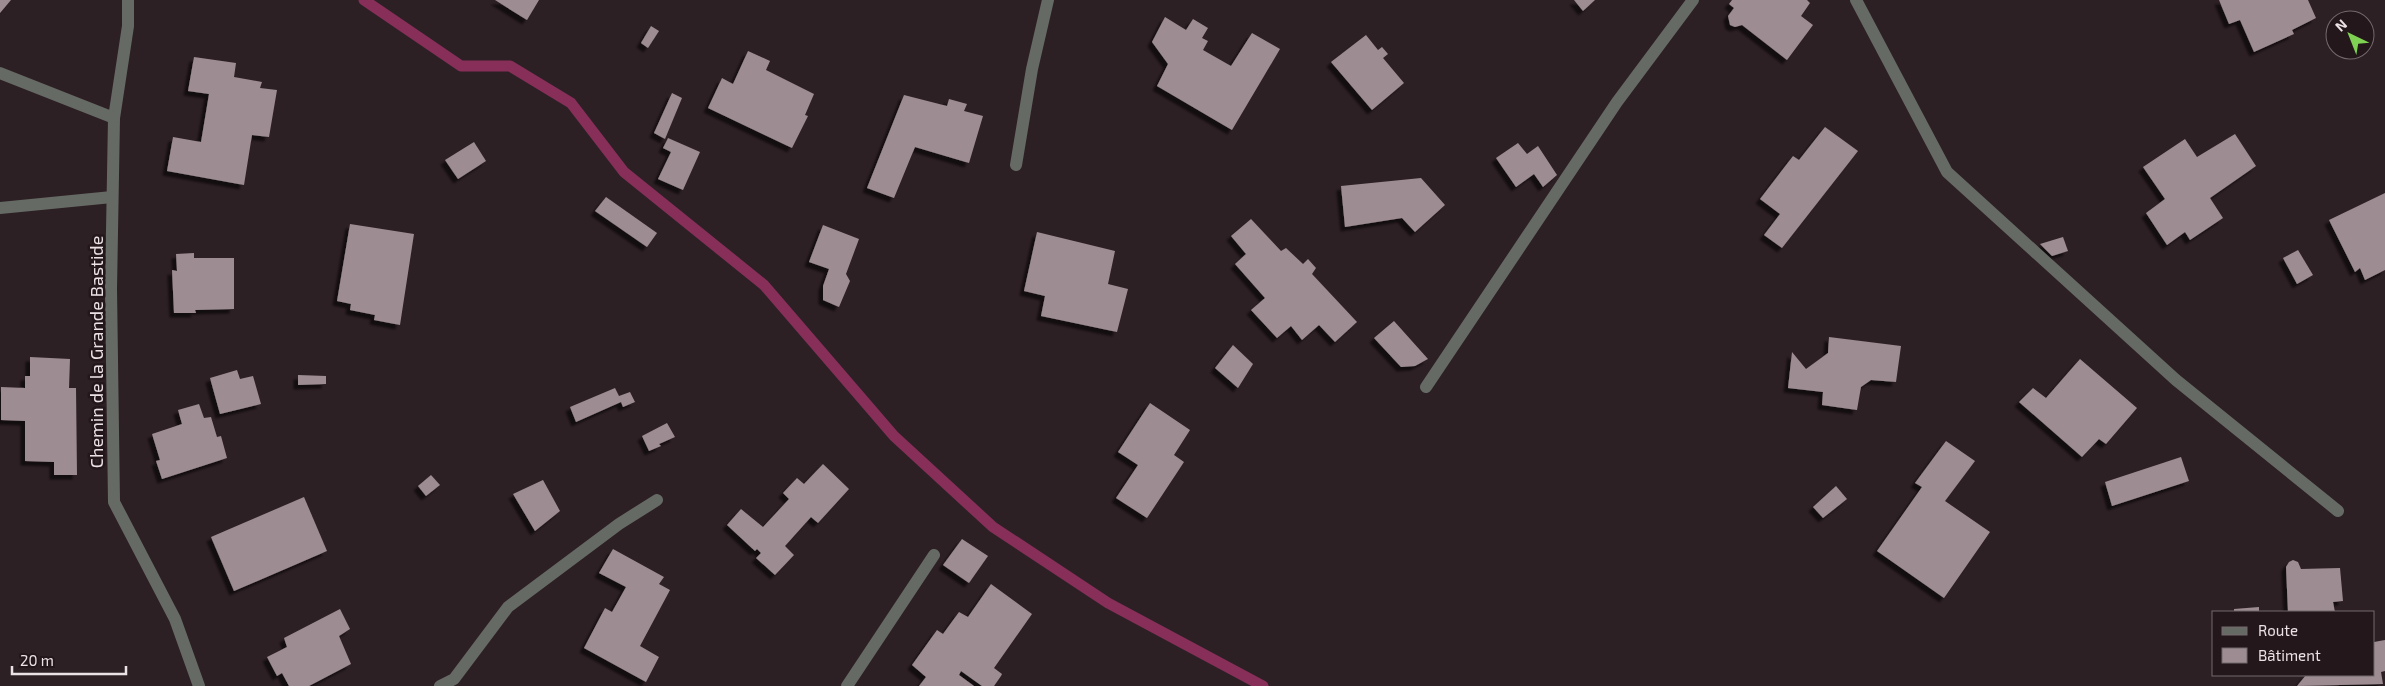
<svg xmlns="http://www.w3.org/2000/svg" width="2385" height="686" viewBox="0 0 2385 686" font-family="'Exo 2',sans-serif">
<defs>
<filter id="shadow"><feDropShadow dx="-4.5" dy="4.5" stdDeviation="1" flood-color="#0009"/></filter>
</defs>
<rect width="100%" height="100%" fill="#2d2025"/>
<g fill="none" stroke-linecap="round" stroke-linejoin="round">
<polyline stroke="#872f59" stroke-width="11" points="364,0 461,66 510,66 571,103 624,172 764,285 894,436 993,527 1108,603 1263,686"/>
</g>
<g fill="#9d8d92" filter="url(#shadow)">
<polygon points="0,0 11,0 0,13"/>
<polygon points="495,0 539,0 527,20"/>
<polygon points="1574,0 1595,0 1583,11"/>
<polygon points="1732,0 1807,0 1810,3 1801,16 1813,25 1787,60 1742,25 1735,27 1730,25 1728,16 1734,8 1729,4"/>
<polygon points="2219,0 2308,0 2316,18 2292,30 2294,34 2254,52 2240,20 2229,24"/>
<polygon points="1165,17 1186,30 1193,19 1208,28 1202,38 1208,41 1203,50 1231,66 1252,33 1280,49 1232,130 1157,86 1168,64 1152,42"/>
<polygon points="651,26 659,31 648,48 641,43"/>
<polygon points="1366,35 1378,50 1382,47 1388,54 1383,58 1404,83 1372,110 1331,62"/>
<polygon points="748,51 770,61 766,70 814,94 805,115 808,116 792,148 708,108 722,78 733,84"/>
<polygon points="194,57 236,63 234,77 262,82 260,88 277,90 269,137 252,135 244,185 167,171 173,137 201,142 209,94 188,91"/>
<polygon points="672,93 682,98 665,139 654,133"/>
<polygon points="904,95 947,106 949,99 967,104 964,111 983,116 969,163 915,147 894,198 867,188"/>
<polygon points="1825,127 1858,151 1782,248 1764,235 1780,214 1760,199 1793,156 1799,160"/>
<polygon points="2235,134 2256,166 2210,198 2223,218 2190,240 2185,232 2167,245 2146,213 2165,199 2143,167 2185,139 2197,157"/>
<polygon points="668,138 700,152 683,190 658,179 671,152 663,148"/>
<polygon points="474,142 486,161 458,179 445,160"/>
<polygon points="1518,143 1527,154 1538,146 1557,175 1543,187 1534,174 1516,187 1496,158"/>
<polygon points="1421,178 1445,205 1415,232 1402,218 1345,227 1341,186"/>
<polygon points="2385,193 2385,270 2365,280 2360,268 2355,272 2329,220"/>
<polygon points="606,197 657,233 647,247 595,211"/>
<polygon points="1251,219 1281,251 1286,248 1303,264 1308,259 1316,268 1312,274 1357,322 1335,342 1319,325 1302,340 1291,326 1277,338 1251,310 1265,298 1235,264 1246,254 1231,236"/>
<polygon points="350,224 414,234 400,325 374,320 375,315 350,310 351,304 337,301"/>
<polygon points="823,225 859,239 846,274 850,281 839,307 823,300 823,286 829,269 809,262"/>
<polygon points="1037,232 1115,251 1108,284 1128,289 1117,332 1041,316 1045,296 1024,291"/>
<polygon points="2063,237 2068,251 2052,256 2040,244"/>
<polygon points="2298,250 2313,275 2297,284 2283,258"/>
<polygon points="194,253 194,258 234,258 234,309 195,310 196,313 174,313 172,270 177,271 176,254"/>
<polygon points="1394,321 1428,359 1426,360 1415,366 1401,367 1374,338"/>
<polygon points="1829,337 1901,346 1896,382 1871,380 1861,387 1857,410 1822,405 1823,392 1788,388 1792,352 1806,369 1828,353"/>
<polygon points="1233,345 1253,364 1238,388 1215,368"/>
<polygon points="30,357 70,359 69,388 76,388 77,475 54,475 54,462 25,461 25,421 1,420 1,387 25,388 25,376 30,376"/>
<polygon points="2080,359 2137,408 2106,444 2099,439 2082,457 2019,402 2033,388 2046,398"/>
<polygon points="237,370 240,379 253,376 261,404 220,414 210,378"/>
<polygon points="298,375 326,376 326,384 298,385"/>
<polygon points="615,388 619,396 630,392 635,402 623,407 621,402 576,422 570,407"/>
<polygon points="1150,403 1190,430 1174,455 1184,462 1147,518 1116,498 1138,465 1118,452"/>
<polygon points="199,404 204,418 211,417 217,437 221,436 227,458 162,479 156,461 160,460 152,434 182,424 178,410"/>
<polygon points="667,423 675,437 659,444 661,446 649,451 642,436"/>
<polygon points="1946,441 1975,461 1945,501 1990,532 1944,598 1877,551 1922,487 1915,483"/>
<polygon points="2181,457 2189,481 2112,506 2105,482"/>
<polygon points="823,464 849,489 818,523 811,517 785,546 794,555 775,575 756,558 761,553 757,549 755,551 727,525 741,509 763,527 789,499 783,493 797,478 804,484"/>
<polygon points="431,475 440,485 426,496 418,486"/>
<polygon points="543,480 560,511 535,531 513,494"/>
<polygon points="1836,486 1847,499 1823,518 1813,507"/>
<polygon points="304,497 327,551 234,591 211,537"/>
<polygon points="962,539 988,556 969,583 943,565"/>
<polygon points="613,549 664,577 659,584 670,590 640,646 659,657 646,682 584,648 605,608 612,612 626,587 599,573"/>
<polygon points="2293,560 2298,562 2301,569 2340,568 2343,601 2333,602 2335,612 2288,612 2286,567 2289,562"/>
<polygon points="991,584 1032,614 994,668 1002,674 1001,676 994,686 982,686 961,671 959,675 974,686 919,686 926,677 912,665 937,630 943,634 959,612 968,617"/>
<polygon points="2259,607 2259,612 2234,612 2234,609"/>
<polygon points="340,609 350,629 339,636 351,664 309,686 289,686 282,673 277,676 267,657 287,647 284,638"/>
<polygon points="2385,640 2385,671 2381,672 2383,684 2297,686 2306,675 2374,675 2374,642"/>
</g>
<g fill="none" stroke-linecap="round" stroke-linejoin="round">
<g stroke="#666a65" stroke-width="12">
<polyline points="0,208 112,197"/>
<polyline points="440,686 454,679 508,607 619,524 657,500"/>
</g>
<g stroke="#666a65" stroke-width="12">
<polyline points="128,0 128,26 114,118 111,289 114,502 175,619 199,686"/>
<polyline points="1856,0 1947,172 2176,380 2338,511"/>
<polyline points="0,73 114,118"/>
<polyline points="1016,165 1032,69 1048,0"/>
<polyline points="1426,387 1617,102 1693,0"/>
<polyline points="847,686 934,555"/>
</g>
</g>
<g text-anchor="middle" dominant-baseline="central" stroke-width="5" stroke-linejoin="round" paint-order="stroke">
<g font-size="18" fill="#ebe2e5" stroke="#23171b">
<text transform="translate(96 352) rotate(-90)">Chemin de la Grande Bastide</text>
</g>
</g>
<rect x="2212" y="611" width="162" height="65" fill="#23171b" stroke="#73686c"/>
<rect x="2222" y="627" width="25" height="8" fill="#666a65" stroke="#73686c"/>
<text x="2258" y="636" font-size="15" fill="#ebe2e5">Route</text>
<rect x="2222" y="648" width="25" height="15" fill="#9d8d92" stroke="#73686c"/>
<text x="2258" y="661" font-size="15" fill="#ebe2e5">Bâtiment</text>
<g transform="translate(2350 35) rotate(317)"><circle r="24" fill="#23171b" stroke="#73686c"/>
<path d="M0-4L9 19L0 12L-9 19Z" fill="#7ed153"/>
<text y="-8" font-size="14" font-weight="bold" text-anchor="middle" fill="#ebe2e5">N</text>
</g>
<path d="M12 666v8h114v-8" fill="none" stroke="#ebe2e5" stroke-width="2.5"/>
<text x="20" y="666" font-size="15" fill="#ebe2e5" stroke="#23171b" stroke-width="4" paint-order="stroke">20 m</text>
</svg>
